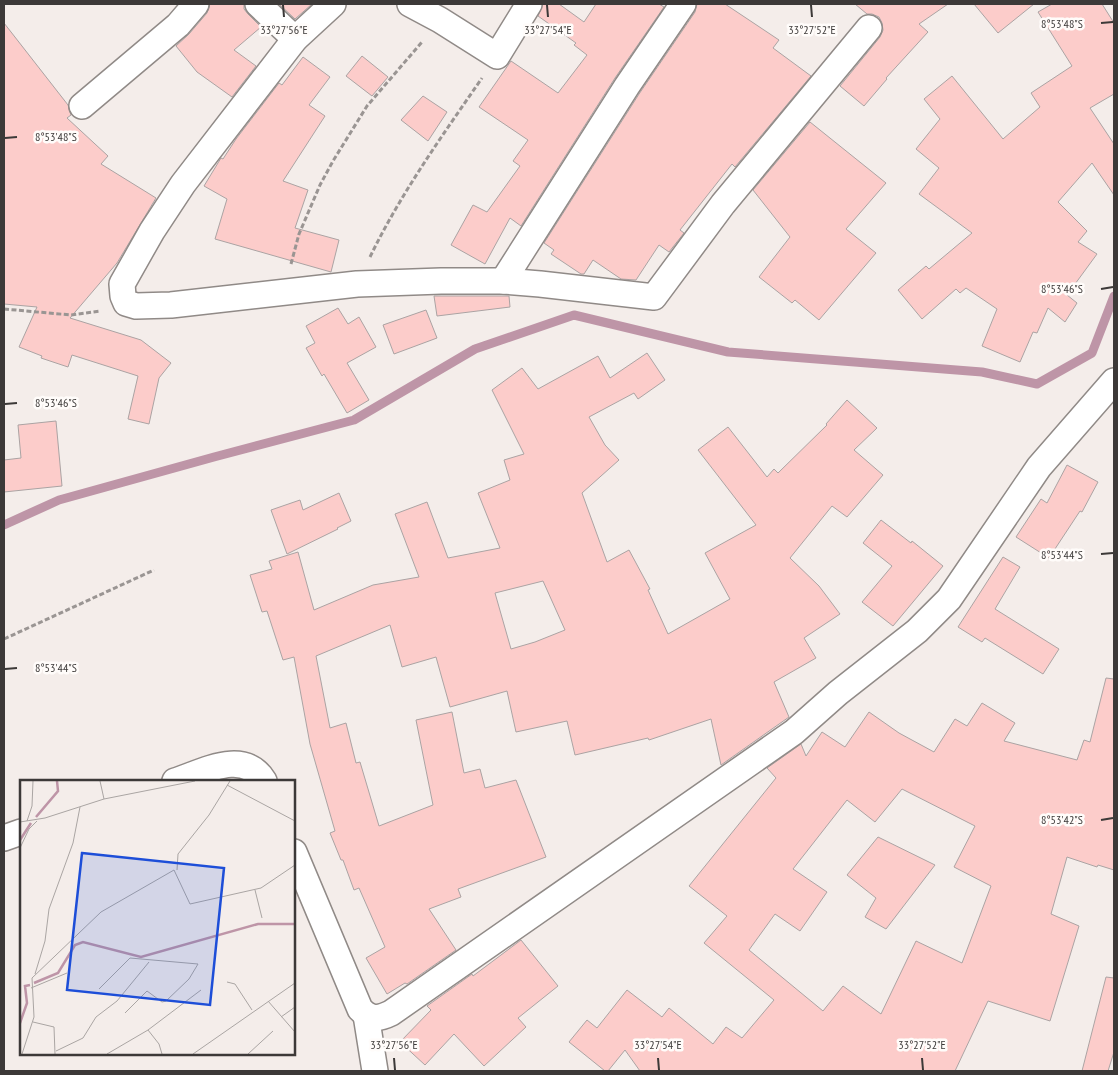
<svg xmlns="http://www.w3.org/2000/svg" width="1118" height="1075" viewBox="0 0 1118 1075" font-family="'PT Sans Narrow',sans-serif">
<rect width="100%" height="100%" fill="#f4edea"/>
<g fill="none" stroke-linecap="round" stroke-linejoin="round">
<polyline stroke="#be95a7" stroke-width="9" points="4,525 59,500 214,457 354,420 475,349 574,315 728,352 982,372 1037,384 1092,353 1114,296"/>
</g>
<g fill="#fcccca" stroke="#aba3a3" fill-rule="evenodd">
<polygon points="210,4 244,4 244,9 248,14 261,27 234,50 256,66 232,97 197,72 176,46 189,34 207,13"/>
<polygon points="279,4 312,4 295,19"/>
<polygon points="543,4 559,4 584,22 596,4 659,4 664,7 615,78 521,226 510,218 485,264 451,245 473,205 487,212 520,166 513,161 528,140 479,107 511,61 558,93 587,55 574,45 576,43 538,16"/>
<polygon points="697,4 725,4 779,40 773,48 811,76 735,167 732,164 680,230 684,233 669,252 659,245 636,280 621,279 593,260 584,274 581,274 551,254 554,250 544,243 639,94 695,12"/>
<polygon points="855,4 948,4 919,24 928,32 886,78 887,79 864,106 840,86 880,37 883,30 882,23 879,17 872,14 867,14"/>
<polygon points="974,4 1034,4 998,33"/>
<polygon points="1052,4 1102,4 1114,23 1114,94 1090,108 1114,144 1114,195 1092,163 1058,202 1087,231 1078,242 1097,254 1067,295 1077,303 1065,322 1048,308 1037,333 1033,332 1020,362 982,346 997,309 966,288 960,293 956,289 922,319 898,290 926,266 929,269 972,233 919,194 939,168 916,149 940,119 924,99 952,76 1003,139 1040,107 1031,93 1072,66 1038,12"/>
<polygon points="4,23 68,105 71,115 67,118 108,156 101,164 156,198 117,263 70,318 141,340 171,363 159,378 149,424 128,419 138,376 72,355 68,367 41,358 42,356 19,347 37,307 4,304"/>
<polygon points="362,56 388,77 372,96 346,76"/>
<polygon points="303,57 330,77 309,105 325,116 283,181 308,190 295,228 339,240 331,272 215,239 227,199 204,186 221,158 223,159 236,139 279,83 282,85"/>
<polygon points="423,96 447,112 428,141 401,120"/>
<polygon points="810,122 886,183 846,229 876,253 819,320 795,300 792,303 759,277 790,237 753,190"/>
<polygon points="434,296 509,296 510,307 437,316"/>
<polygon points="338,308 348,324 359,317 376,347 347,363 369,400 347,413 324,374 322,376 306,348 315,343 306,326"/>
<polygon points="426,310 437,338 394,354 383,325"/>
<path d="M647 353 665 380 638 399 634 393 589 417 605 445 619 460 582 493 607 562 629 550 650 589 648 590 668 634 730 599 705 553 756 525 698 450 728 427 767 477 774 469 778 473 827 425 826 424 847 400 877 428 854 450 883 475 847 517 832 506 790 558 819 586 840 614 804 638 816 658 774 682 789 717 721 765 711 719 649 740 648 738 575 755 567 721 516 732 507 691 450 707 436 657 402 667 390 625 316 656 330 728 346 723 356 763 360 762 379 826 433 805 416 720 452 712 464 773 480 769 485 788 516 780 546 857 458 889 461 897 429 909 456 950 407 984 405 983 387 994 366 958 385 947 359 888 354 890 343 860H341L330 833 335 831 310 744 294 657 283 660 267 611 262 612 250 575 272 569 269 561 298 552 314 610 373 585 419 577 395 514 427 502 448 558 500 548 478 493 510 480 504 460 524 454 492 390 522 368 538 389 598 356 610 378ZM543 581 565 630 535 642 511 649 495 593Z"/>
<polygon points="56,421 62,486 4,492 4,460 21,458 18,425"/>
<polygon points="1067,465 1098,482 1082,512 1080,511 1049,558 1016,537 1041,499 1047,503"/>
<polygon points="339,493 351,521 337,528 338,529 287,554 271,510 300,500 303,510"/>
<polygon points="881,520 911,543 912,541 943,566 893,626 862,602 892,566 863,543"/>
<polygon points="1003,557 1020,567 995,609 1059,649 1043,674 985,638 982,642 958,627"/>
<path d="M1106 678 1114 679V870L1098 865 1097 867 1067 857 1051 914 1079 926 1050 1021 988 1001 955 1071H640L625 1050 608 1071H605L569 1042 587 1020 597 1028 627 990 662 1017 669 1008 713 1044 726 1027 742 1038 774 1000 704 943 727 916 689 886 776 778 767 768 801 744 806 756 822 732 845 747 869 712 899 733 934 752 955 719 967 726 982 703 1015 723 1004 741 1077 760 1084 740 1090 742ZM902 789 975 826 954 867 991 886 962 963 916 941 881 1014 843 986 823 1011 749 950 775 914 800 931 827 892 793 869 847 800 875 822Z"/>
<polygon points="878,837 935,865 886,929 865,917 876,898 847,875"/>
<polygon points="521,940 558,986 518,1018 526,1027 484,1066 454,1034 425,1065 400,1042 431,1010 427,1006 472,974 473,976"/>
<polygon points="1106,977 1114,978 1114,1052 1108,1071 1082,1071"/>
</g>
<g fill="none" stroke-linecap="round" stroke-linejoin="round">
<defs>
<g id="minor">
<polyline points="258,4 295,39"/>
<polyline points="333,4 295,39 183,184 152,231 122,284 123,296 126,303 136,306 171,305 357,284 441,281 503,281 540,284 654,297 723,204 869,28"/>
<polyline points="410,4 440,20 497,56 529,4"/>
<polyline points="82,106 178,25 196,4"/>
<polyline points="503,281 627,86 683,4"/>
<path d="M175 781C203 772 244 748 264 781"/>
<polyline points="4,838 21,832"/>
<path d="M294 852 360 1009C370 1020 379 1019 391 1013L794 732 838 693 917 631 949 599 1039 467 1114 381"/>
<polyline points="366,1015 375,1071"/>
</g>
</defs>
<use href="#minor" stroke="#908a87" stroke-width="28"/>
<g stroke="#9a9593" stroke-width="3" stroke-dasharray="5 2.5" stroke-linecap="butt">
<path d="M370 257C401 193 442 136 482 78"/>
<polyline points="291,264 299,234 320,185 333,161 367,106 422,42"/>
<polyline points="4,309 71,315 100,311"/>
<polyline points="4,639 154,570"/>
</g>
<use href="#minor" stroke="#fff" stroke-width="25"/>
</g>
<path fill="none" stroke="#3c3938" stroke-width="2" d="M283 5 284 17M547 5 548 17M811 5 812 17M1101 23 1113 22M5 138 17 137M1101 289 1113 287M5 404 17 403M1101 554 1113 553M5 669 17 668M1101 820 1113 818M394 1058 395 1070M658 1058 659 1070M922 1058 923 1070"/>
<g transform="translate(20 780)">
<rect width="275" height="275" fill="#f4edea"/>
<path fill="none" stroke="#be95a7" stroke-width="2.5" d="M16 37 38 11 37 1M0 60 11 43M14 203 38 193 55 165 63 162 121 177 238 144H275M0 243 7 223 5 206 10 205"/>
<path fill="none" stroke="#aaa5a3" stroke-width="1" d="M80 1 84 19M207 5 275 41M7 41 12 26 13 1M0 42 25 38 84 19 175 1M0 68 9 49 17 41M157 90 158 74 189 35 210 1M235 110 242 138M15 194 25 161 29 129 53 63 60 27M207 202 215 204 232 230M11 208 47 193M79 209 110 178 178 184 169 199 146 221 142 222 127 211 105 233M248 221 275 252M261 237 275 227M13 242 34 247 35 274M128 250 139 264 142 274M36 271 63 258 76 237 97 221 129 182M2 274 14 237 12 198 81 132 154 90 170 124 241 108 275 85M87 274 128 250 181 210M173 274 275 203M228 274 253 251"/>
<path fill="#1d4ed8" fill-opacity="0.15" stroke="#1d4ed8" stroke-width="2.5" d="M62 73 204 88 190 225 47 210Z"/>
<rect width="275" height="275" fill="none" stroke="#3c3938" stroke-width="2.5"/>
</g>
<g font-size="12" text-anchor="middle" fill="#3c3938" stroke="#fffcfa" stroke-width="5" stroke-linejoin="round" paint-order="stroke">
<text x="1062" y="28">8°53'48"S</text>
<text x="284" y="34">33°27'56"E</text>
<text x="548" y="34">33°27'54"E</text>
<text x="812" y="34">33°27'52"E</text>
<text x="56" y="141">8°53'48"S</text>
<text x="1062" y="293">8°53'46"S</text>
<text x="56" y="407">8°53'46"S</text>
<text x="1062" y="559">8°53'44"S</text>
<text x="56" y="672">8°53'44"S</text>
<text x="1062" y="824">8°53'42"S</text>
<text x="394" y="1049">33°27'56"E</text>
<text x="658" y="1049">33°27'54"E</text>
<text x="922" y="1049">33°27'52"E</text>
</g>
<rect width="1118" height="1075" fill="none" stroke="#3c3938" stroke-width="10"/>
</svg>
